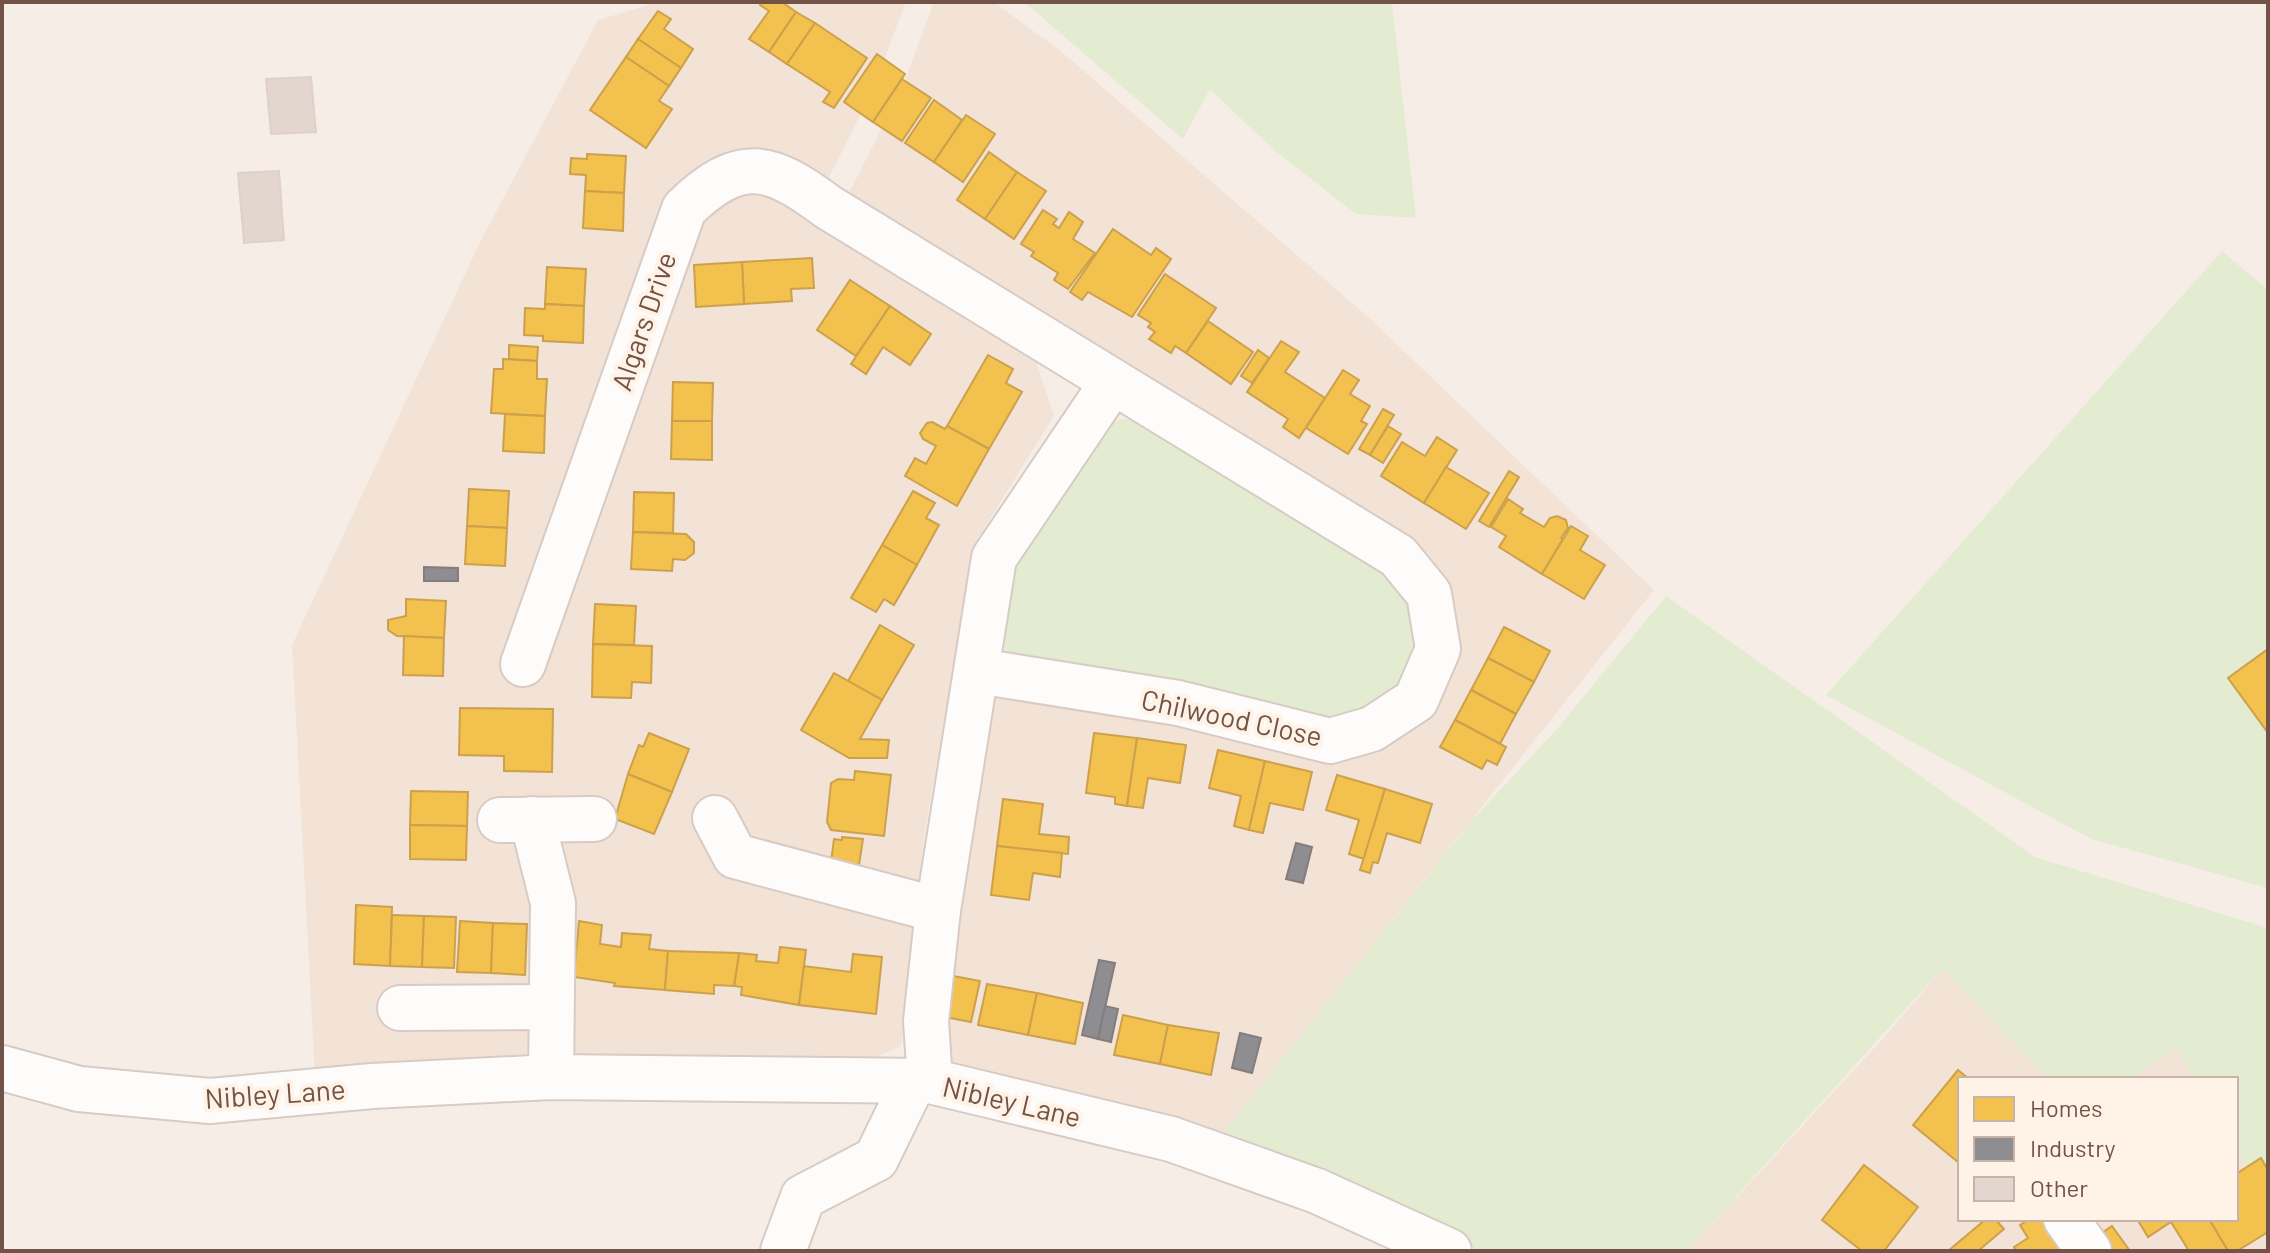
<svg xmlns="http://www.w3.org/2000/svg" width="2270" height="1253" viewBox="0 0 2270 1253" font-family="Barlow,sans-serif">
<rect width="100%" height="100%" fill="#f6eee6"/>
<g fill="#f2e3d6">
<polygon points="659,2 906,2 871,94 814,207 1032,350 1054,416 975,543 925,830 901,1046 867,1061 315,1076 292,645 480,242 598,20"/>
<polygon points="934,2 994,2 1062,52 1366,315 1654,590 1223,1133 947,1070 942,1005 990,689 1336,760 1117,368 849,193 902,88"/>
<polygon points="1942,969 2049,1079 1960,1079 1960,1219 2236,1219 2236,1149 2268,1203 2268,1251 1687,1251 1888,1033"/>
<polygon points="2176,1048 2194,1079 2129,1079"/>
</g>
<g fill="#e3ecd1">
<polygon points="1024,2 1392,2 1416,218 1356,214 1275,151 1210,89 1183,139"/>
<polygon points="2222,251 2268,290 2268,888 2091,839 1826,695"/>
<polygon points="1119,419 1149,421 1394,567 1424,617 1420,670 1358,721 1308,723 1018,666 995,634 1009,563 1096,435"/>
<polygon points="1666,596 2035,857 2268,928 2268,1203 2236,1149 2236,1079 2194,1079 2176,1048 2129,1079 2049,1079 1942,969 1687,1251 1480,1251 1326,1177 1223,1133 1473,819 1557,729"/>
</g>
<g fill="#f2c14e" stroke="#cca04c" stroke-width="2">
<polygon points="761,2 782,2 796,12 769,52 749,39 769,11 760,5"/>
<polygon points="658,11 671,19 664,29 693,49 681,68 638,39"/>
<polygon points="796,12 815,23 787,64 769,52"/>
<polygon points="815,23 867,58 834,108 823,102 830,92 787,64"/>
<polygon points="638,39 681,68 669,86 626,57"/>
<polygon points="877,54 905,74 873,122 844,102"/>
<polygon points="626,57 669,86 659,101 672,109 646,148 590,110"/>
<polygon points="902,79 931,98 902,141 873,122"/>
<polygon points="934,100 962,120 934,162 905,143"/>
<polygon points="966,115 995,134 963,182 934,162"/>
<polygon points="989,152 1017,172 985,219 957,200"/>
<polygon points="587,154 626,156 624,193 585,191 586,175 570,174 571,158 587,159"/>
<polygon points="1017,172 1046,191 1014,239 985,219"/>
<polygon points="585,191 624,193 623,231 583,228"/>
<polygon points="1043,210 1057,219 1053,224 1059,228 1069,212 1083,222 1073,239 1095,253 1068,289 1054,280 1058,273 1031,256 1034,252 1021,244"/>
<polygon points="1113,229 1151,255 1156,248 1171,259 1132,317 1088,292 1082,300 1070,292"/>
<polygon points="812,258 814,288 791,289 792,301 744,304 742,262"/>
<polygon points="742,262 744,304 696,307 694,265"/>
<polygon points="547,267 586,269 584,306 545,304"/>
<polygon points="1165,274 1216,308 1186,353 1175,346 1171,353 1149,339 1155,332 1148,327 1151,323 1138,315"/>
<polygon points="850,280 890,306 856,356 817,330"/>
<polygon points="545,304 584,306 583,343 543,341 543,336 524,335 525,308 545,309"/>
<polygon points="890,306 931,334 910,365 883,347 866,374 851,364"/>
<polygon points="1208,321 1253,352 1231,384 1186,353"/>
<polygon points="1281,341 1299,352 1285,372 1325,398 1299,438 1283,427 1288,419 1247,392"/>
<polygon points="509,345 538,347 537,361 509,359"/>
<polygon points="1258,350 1269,358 1252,383 1241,376"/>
<polygon points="988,355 1013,369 1006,383 1022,392 989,449 947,426"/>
<polygon points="503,359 537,361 537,379 547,379 545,416 491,413 494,369 503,369"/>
<polygon points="1343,370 1359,380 1350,394 1370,406 1361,421 1367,424 1348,454 1306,428"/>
<polygon points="673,382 713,383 712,421 672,421"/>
<polygon points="1383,409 1394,415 1370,455 1359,449"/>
<polygon points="505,414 545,416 544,453 503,451"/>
<polygon points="672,421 712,421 712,460 671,459"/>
<polygon points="932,422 945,429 947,426 989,449 957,506 905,476 915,458 926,464 936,446 923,439 920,433 927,423"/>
<polygon points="1388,426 1401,434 1383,463 1370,455"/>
<polygon points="1437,437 1457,450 1424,503 1381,476 1402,442 1425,456"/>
<polygon points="1446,467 1489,493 1466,529 1424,503"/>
<polygon points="1509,471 1519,477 1489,527 1479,521"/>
<polygon points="469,489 509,491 507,528 467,526"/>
<polygon points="913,491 935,503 926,518 939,525 917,565 882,545"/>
<polygon points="634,492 674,493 673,533 633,532"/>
<polygon points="1508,499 1523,509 1520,513 1544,527 1550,518 1557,516 1566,520 1568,528 1561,538 1563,539 1542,574 1499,547 1506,536 1491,527"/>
<polygon points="467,526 507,528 505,566 465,564"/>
<polygon points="1571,526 1588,536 1580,550 1605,565 1584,599 1542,574"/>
<polygon points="633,532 686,534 694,542 694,553 685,560 673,559 672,571 631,569"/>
<polygon points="882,545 917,565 894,605 884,599 876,612 851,598"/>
<polygon points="406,599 446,601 444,638 397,636 388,630 388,620 406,616"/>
<polygon points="595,604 636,606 634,645 593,644"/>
<polygon points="880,625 914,645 882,700 848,681"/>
<polygon points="1504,627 1550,651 1534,682 1488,658"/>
<polygon points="404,636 444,638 443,676 403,675"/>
<polygon points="593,644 652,646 651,683 632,682 631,698 592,697"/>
<polygon points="2268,649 2268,733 2228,678"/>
<polygon points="1488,658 1534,682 1516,714 1471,690"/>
<polygon points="834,673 882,700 860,739 889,740 887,758 849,758 801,730"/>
<polygon points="1471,690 1516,714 1500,744 1455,720"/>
<polygon points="460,708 553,709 552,772 504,771 504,756 459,755"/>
<polygon points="1455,720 1506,747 1497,765 1487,760 1482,769 1440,747"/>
<polygon points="649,733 689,749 672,792 628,774 639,745 643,747"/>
<polygon points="1094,733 1137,738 1127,806 1115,804 1115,797 1086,793"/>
<polygon points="1137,738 1186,745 1180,783 1148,778 1143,808 1127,806"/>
<polygon points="1218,750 1265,761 1249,830 1234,826 1241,796 1209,788"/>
<polygon points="1265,761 1312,772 1303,810 1270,803 1263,833 1249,830"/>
<polygon points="855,771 891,775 884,836 831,830 827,822 831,783 838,779 854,780"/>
<polygon points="628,774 672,792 654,834 615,819"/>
<polygon points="1337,775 1385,789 1364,859 1349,854 1359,820 1326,810"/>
<polygon points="1385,789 1432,804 1420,843 1387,833 1378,863 1373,862 1370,873 1360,870"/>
<polygon points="411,791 468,792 467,826 410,825"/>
<polygon points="1003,799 1043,804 1039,834 1069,837 1068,854 997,846"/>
<polygon points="410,825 467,826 466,860 410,859"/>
<polygon points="842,837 863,839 859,865 831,862 834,839 842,840"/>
<polygon points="997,846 1062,853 1060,877 1033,873 1029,900 991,895"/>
<polygon points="356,905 392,907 390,966 354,964"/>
<polygon points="392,915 424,916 422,967 390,966"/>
<polygon points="424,916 456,917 454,968 422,967"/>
<polygon points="460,921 493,923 491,973 457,972"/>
<polygon points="579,921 602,925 600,944 621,947 622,933 651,935 649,949 668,951 665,990 614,986 615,983 574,977"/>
<polygon points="493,923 527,924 525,975 491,973"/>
<polygon points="780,947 806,950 799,1005 741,995 742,987 734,986 739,953 757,955 756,961 778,963"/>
<polygon points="668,951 739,953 734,986 714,985 714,994 665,990"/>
<polygon points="853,954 882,957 876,1014 799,1005 804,966 851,972"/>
<polygon points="943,974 980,981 971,1022 934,1015"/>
<polygon points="987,984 1037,993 1028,1035 978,1025"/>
<polygon points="1037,993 1083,1003 1075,1044 1028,1035"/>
<polygon points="1123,1015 1168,1025 1160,1064 1114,1055"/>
<polygon points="1168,1025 1219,1033 1211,1075 1160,1064"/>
<polygon points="1958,1070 1969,1079 1960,1079 1959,1163 1913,1125"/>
<polygon points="2261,1158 2268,1170 2268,1232 2237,1251 2228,1251 2209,1219 2236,1219 2236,1174"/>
<polygon points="1864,1165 1918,1207 1884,1251 1862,1251 1822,1220"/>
<polygon points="1986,1219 1995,1219 2004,1229 1978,1251 1948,1251"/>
<polygon points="2029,1219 2046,1219 2066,1251 2016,1251 2014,1247 2028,1238 2020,1225"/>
<polygon points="2137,1219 2209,1219 2228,1251 2189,1251 2171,1222 2148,1237"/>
<polygon points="2112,1226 2130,1251 2099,1251 2092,1240"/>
</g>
<g fill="#8d8d92" stroke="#857c7c" stroke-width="2">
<polygon points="424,567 458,568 458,581 424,581"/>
<polygon points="1296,843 1312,847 1303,883 1286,879"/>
<polygon points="1099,960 1115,963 1098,1039 1082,1035"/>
<polygon points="1105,1006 1118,1009 1111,1042 1098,1039"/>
<polygon points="1240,1033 1261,1038 1252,1073 1232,1068"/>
</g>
<g fill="#e2d6ce" stroke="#dfd1c9" stroke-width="2">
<polygon points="311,77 316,132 271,134 266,79"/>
<polygon points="279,171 284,240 244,243 238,173"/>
</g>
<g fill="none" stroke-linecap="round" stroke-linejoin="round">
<defs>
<g id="minor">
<path d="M523 664 684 209C740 155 769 163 828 207L1398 556 1429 594 1438 649 1416 700 1372 729 1330 741 1178 703 978 671"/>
<polyline points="715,818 735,856 938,910"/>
<polyline points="532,819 553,903 551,1077"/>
<polyline points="500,820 594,819"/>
<polyline points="400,1008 550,1007"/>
<polyline points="2,1068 79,1089 210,1101 372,1086 551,1077 930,1081 1171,1139 1317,1191 1449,1251"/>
<polyline points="930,1081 926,1021 938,910 994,558 1112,383"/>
<polyline points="2066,1219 2089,1251"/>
<polyline points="783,1251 803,1197 876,1159 914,1081"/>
</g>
</defs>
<use href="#minor" stroke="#d7cbc4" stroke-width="48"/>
<use href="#minor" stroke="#fefcfb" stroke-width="44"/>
</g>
<g text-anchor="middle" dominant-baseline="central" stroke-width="8" stroke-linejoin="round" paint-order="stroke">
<g font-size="28" fill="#735347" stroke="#fff3e7">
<text transform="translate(643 321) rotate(-71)">Algars Drive</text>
<text transform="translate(1232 717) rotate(12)">Chilwood Close</text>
<text transform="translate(275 1093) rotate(-4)">Nibley Lane</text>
<text transform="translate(1012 1101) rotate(13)">Nibley Lane</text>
</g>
</g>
<rect width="2270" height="1253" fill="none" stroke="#735347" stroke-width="8"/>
<rect x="1958" y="1077" width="280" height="144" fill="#fff3e7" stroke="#c7b3a7" stroke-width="2"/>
<rect x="1974" y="1097" width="40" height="24" fill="#f2c14e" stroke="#c7b3a7" stroke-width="2"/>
<text x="2030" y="1117" font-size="24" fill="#735347">Homes</text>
<rect x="1974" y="1137" width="40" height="24" fill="#8d8d92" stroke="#c7b3a7" stroke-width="2"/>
<text x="2030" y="1157" font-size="24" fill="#735347">Industry</text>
<rect x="1974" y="1177" width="40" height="24" fill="#e2d6ce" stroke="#c7b3a7" stroke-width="2"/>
<text x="2030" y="1197" font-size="24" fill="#735347">Other</text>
</svg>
